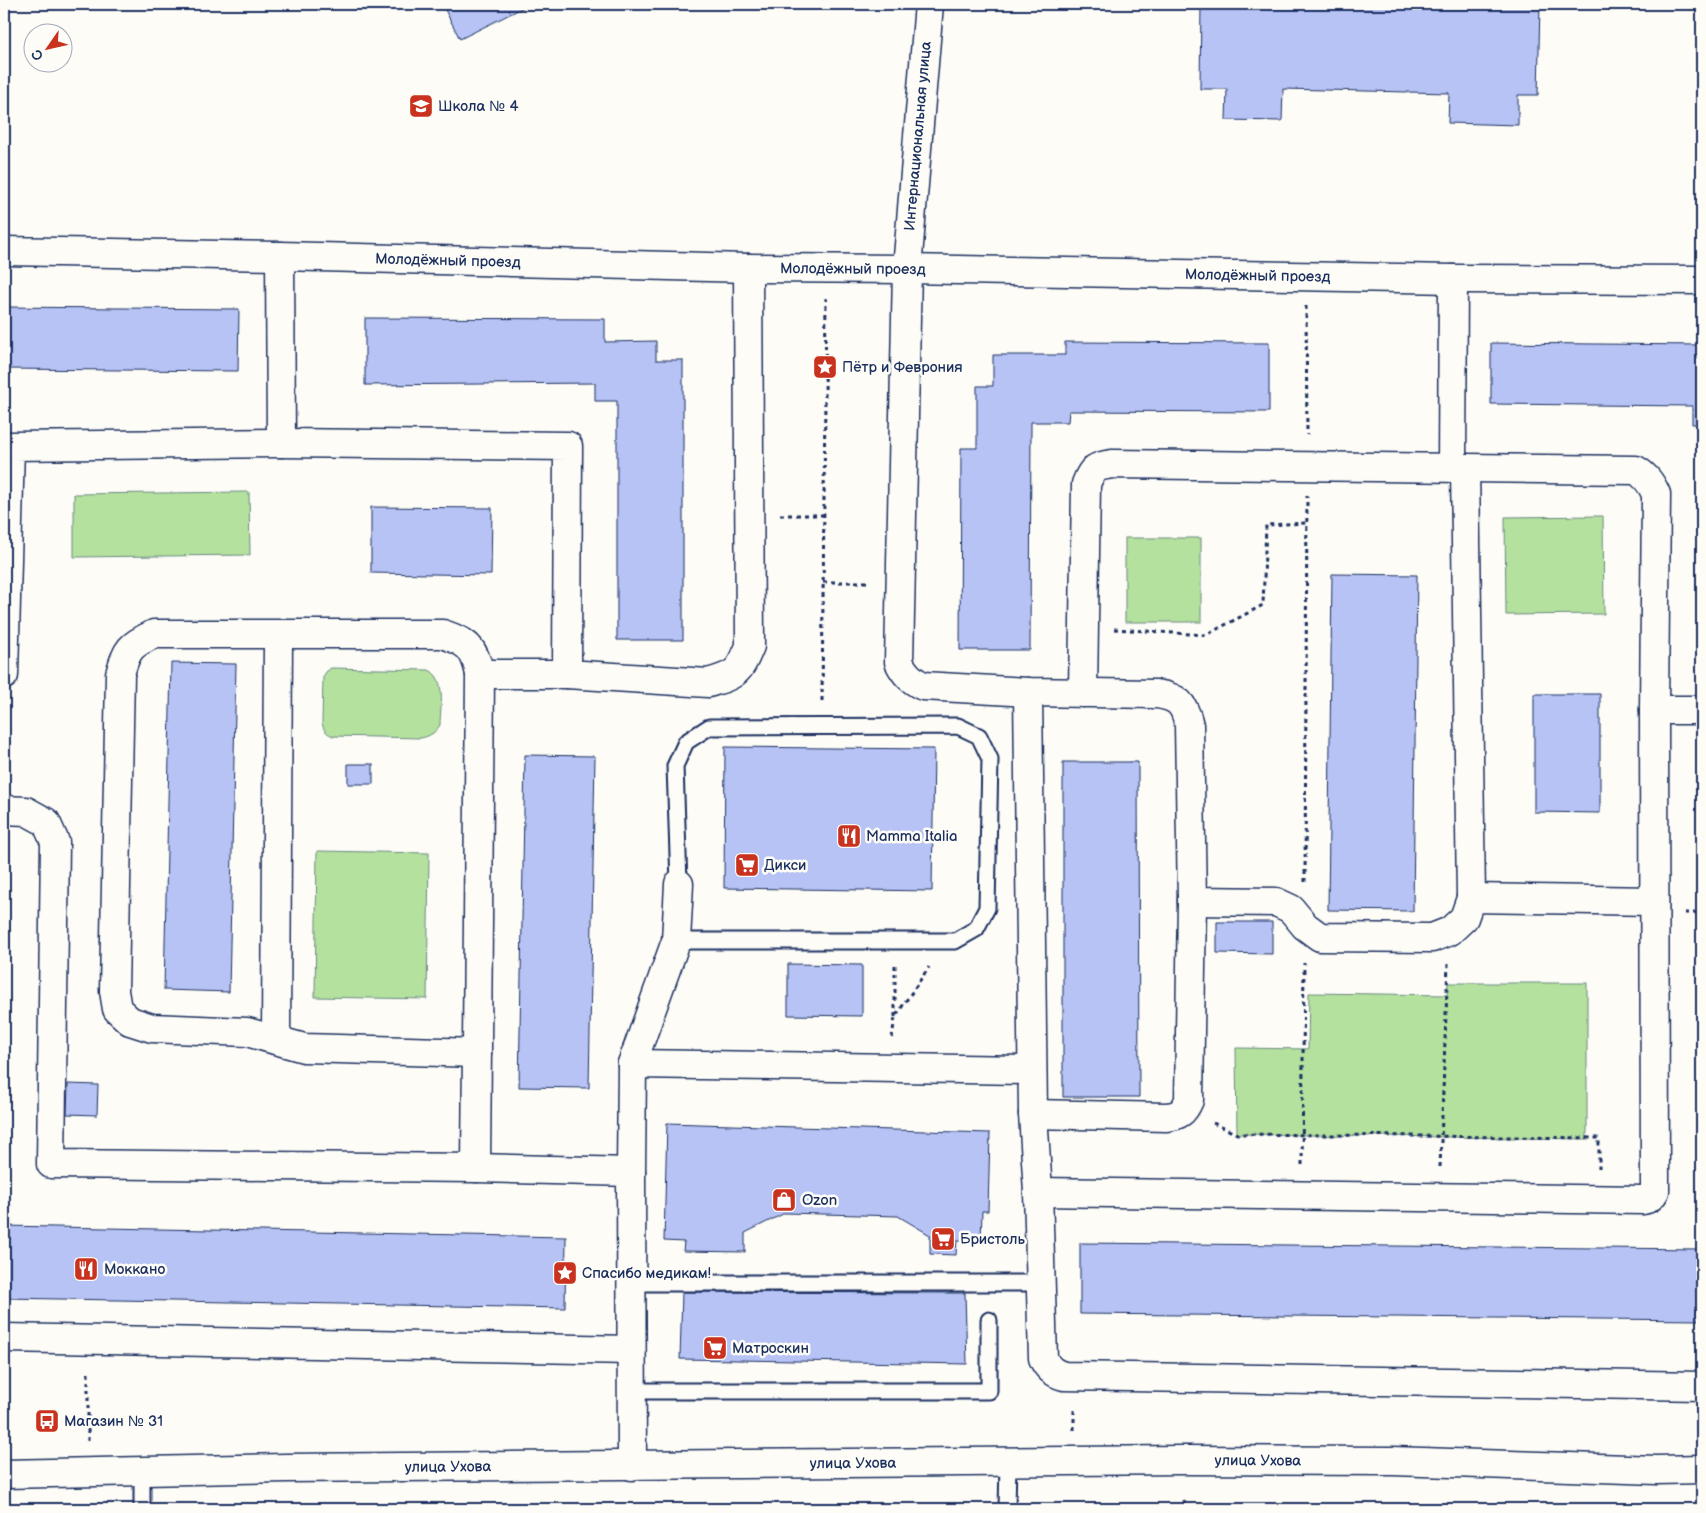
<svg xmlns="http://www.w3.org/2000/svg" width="1706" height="1513" viewBox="0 0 1706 1513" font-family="'Balsamiq Sans',sans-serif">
<rect width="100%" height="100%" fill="#fdfcf7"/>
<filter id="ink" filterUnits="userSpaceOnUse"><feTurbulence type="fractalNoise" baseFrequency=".02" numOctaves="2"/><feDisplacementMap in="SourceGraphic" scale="10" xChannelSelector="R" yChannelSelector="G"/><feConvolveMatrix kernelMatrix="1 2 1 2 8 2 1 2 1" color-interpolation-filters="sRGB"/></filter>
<g filter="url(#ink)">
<g fill="#b5e19f" stroke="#68887e">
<polygon points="249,492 250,555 74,557 74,494"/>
<polygon points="1603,516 1604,614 1506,615 1505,517"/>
<rect x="1125" y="538" width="76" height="84"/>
<path d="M331 668 429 670C447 679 440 708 440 725 435 733 430 736 421 738L333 736C326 733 323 730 322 722L323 677 326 672Z"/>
<polygon points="317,851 429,853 427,999 315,997"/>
<polygon points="1448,983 1587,983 1587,1139 1237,1134 1236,1048 1308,1049 1309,993 1447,995"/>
</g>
<g fill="#b6c3f4" stroke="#1b2f5e">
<polygon points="442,4 530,4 460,39"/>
<polygon points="1201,4 1540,4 1538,95 1518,95 1518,125 1448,123 1449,93 1283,89 1282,121 1226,120 1227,89 1200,89"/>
<polygon points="4,307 239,309 238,371 4,369"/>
<polygon points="365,318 605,319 605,342 656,341 656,360 683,360 683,640 617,640 617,401 595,401 595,383 365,385"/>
<polygon points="1065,342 1269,343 1269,412 1069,411 1068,422 1031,422 1030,650 960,650 961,448 977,448 977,386 993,386 993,355 1065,355"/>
<polygon points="1491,343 1702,345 1702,424 1692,424 1692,406 1491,404"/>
<polygon points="371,507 492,508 491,575 371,573"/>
<polygon points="1332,574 1417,575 1413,911 1328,910"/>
<polygon points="171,663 236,664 229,992 164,990"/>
<polygon points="1534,694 1600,694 1600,813 1534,812"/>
<polygon points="725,747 934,749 932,891 724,888"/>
<polygon points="525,755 595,756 589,1088 519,1087"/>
<polygon points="1063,762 1138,762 1139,1097 1063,1097"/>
<rect x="348" y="764" width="25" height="20"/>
<polygon points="1217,922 1272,922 1272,954 1217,953"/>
<polygon points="788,964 862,965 862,1016 788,1015"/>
<polygon points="68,1084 98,1085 97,1115 67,1114"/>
<polygon points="667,1123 990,1133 988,1211 982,1211 981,1241 957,1241 956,1255 930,1254 930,1235 898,1216 785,1213 745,1233 745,1252 683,1251 684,1242 664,1241"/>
<polygon points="4,1226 566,1237 565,1308 4,1298"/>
<polygon points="1080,1243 1702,1249 1702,1320 1080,1314"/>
<polygon points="682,1292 965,1293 967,1364 680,1359"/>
</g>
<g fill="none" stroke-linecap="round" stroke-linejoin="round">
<defs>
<g id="lane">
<polyline points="676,941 955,941 976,929 987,908 990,759 979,736 958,726 709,727 686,742 675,766 679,884"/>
<polyline points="633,1283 1040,1283"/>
<polyline points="632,1391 989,1391 989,1320"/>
<polyline points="142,1471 142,1509"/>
<polyline points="1007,1509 1008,1463"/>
</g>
<g id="street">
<path d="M929 4 907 269 899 662C905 674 911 680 923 686L1028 692 1156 694C1178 697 1184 703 1189 725L1192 901 1189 1100C1184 1112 1179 1116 1166 1117L1033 1114"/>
<path id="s1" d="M4 251 280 256 748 268 907 269 1453 279 1702 280"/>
<polyline points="280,256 281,443"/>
<polyline points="1452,468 1453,279"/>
<polyline points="1465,468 1471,898"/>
<path d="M4 675 10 446 281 443 568 446 567 674 708 683C736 675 739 673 750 646L748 268"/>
<path d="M1028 692 1033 1114 1038 1192 1043 1358C1047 1368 1053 1373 1064 1376L1702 1386"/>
<polyline points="1654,710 1702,710"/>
<polyline points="4,810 26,811 46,822 55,842 51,1164 476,1168 631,1172 632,1466"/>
<polyline points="1192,901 1276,902 1291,909 1305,926 1320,937 1432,938 1450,931 1464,918 1471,898 1654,901"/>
<polyline points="276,1040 278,635"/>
<path d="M477 1053 304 1048 247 1032 152 1028 130 1021 117 1009 114 991 120 674C127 649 130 645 154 634H443C468 643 474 647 480 674"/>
<polyline points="632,1064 676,941 679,884"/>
<polyline points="476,1168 480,674 567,674"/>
<polyline points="631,1172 632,1064 1032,1070"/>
<path d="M1038 1192 1643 1200C1649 1199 1652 1197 1655 1191L1654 710 1656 494C1651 483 1646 476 1636 470L1113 464C1096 466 1092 468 1086 484L1083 693"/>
<polyline points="4,1338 631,1350"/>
</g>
<g id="secondary">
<path id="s2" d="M4 1474 286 1468 1183 1460 1393 1461 1657 1470 1702 1469"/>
</g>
</defs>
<use href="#lane" stroke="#1b2f5e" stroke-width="19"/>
<use href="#street" stroke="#1b2f5e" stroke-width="31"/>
<use href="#secondary" stroke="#1b2f5e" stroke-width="31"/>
<g stroke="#1b2f5e" stroke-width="3" stroke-dasharray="4 4" stroke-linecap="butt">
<polyline points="1306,306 1307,435"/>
<polyline points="780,515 824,515"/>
<polyline points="823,582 871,582"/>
<polyline points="1114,629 1206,635 1263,605 1266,525 1307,523"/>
<polyline points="822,701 826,298"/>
<polyline points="1305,882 1307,496"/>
<polyline points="1685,913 1702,913"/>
<polyline points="895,1017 895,965"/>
<polyline points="892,1038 895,1017 929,967"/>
<polyline points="1213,1123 1237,1134 1599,1138 1599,1168"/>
<polyline points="1302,1165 1304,963"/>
<polyline points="1440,1167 1448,964"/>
<polyline points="1074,1430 1074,1407"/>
<polyline points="88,1441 88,1370"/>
<polyline points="1184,1500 1185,1509"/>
</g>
<use href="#lane" stroke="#fdfcf7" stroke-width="15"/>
<use href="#street" stroke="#fdfcf7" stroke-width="28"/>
<use href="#secondary" stroke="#fdfcf7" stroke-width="28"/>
</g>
</g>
<defs>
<symbol id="school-square" viewBox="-11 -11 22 22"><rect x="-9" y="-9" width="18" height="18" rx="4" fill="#c8321e" stroke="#fdfcf7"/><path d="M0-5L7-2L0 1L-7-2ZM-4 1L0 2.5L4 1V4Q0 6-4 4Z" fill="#fff"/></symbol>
<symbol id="sight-square" viewBox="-11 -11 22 22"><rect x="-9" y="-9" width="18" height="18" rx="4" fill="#c8321e" stroke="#fdfcf7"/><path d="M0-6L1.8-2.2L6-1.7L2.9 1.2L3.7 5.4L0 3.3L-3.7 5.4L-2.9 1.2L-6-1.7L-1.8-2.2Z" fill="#fff"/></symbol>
<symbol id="restaurant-square" viewBox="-11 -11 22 22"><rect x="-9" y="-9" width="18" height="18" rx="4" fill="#c8321e" stroke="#fdfcf7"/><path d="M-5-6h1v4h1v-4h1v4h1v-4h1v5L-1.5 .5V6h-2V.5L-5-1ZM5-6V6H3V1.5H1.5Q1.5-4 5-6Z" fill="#fff"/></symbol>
<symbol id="supermarket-square" viewBox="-11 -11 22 22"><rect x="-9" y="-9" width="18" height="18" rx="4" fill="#c8321e" stroke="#fdfcf7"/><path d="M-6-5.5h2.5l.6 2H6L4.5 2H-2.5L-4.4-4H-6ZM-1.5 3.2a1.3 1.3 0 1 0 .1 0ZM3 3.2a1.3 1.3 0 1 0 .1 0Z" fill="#fff"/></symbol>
<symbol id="shop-square" viewBox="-11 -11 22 22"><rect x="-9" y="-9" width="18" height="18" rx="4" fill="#c8321e" stroke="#fdfcf7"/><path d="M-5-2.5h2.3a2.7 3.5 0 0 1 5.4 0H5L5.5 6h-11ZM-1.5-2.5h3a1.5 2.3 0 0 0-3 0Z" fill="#fff"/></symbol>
<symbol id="bus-square" viewBox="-11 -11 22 22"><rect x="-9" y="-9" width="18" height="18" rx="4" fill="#c8321e" stroke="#fdfcf7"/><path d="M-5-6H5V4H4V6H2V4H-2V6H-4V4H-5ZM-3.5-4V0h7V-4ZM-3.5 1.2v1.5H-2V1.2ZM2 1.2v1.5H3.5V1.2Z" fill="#fff"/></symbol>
</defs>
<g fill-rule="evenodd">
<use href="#school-square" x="407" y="92" width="28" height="28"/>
<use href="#sight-square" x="811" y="353" width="28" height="28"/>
<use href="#restaurant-square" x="835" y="822" width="28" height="28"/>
<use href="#supermarket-square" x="733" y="851" width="28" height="28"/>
<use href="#shop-square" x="770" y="1186" width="28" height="28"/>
<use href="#supermarket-square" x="929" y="1225" width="28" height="28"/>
<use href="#restaurant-square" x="72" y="1255" width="28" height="28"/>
<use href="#sight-square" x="551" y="1259" width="28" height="28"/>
<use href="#supermarket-square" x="701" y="1334" width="28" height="28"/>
<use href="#bus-square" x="33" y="1407" width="28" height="28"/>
</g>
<g text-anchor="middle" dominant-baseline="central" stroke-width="5" stroke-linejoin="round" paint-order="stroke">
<g font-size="15" fill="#1b2f5e" stroke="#fdfcf7" text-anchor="start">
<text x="438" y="106">Школа № 4</text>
<text x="842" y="367">Пётр и Феврония</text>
<text x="866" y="836">Mamma Italia</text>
<text x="764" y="865">Дикси</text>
<text x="802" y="1200">Ozon</text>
<text x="960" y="1239">Бристоль</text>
<text x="104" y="1269">Моккано</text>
<text x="582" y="1273">Спасибо медикам!</text>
<text x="732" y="1348">Матроскин</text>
<text x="64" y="1421">Магазин № 31</text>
</g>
<g font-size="15" fill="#1b2f5e" stroke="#fdfcf7">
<text transform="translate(918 136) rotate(-85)">Интернациональная улица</text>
<text stroke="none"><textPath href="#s1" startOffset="444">Молодёжный проезд</textPath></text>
<text stroke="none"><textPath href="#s1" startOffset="849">Молодёжный проезд</textPath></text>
<text stroke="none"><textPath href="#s1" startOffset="1254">Молодёжный проезд</textPath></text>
<text stroke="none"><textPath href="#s2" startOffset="1254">улица Ухова</textPath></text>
<text stroke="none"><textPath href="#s2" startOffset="849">улица Ухова</textPath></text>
<text stroke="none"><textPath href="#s2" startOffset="444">улица Ухова</textPath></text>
</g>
</g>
<rect width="1706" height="1513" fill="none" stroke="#fdfcf7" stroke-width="20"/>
<rect x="10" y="10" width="1686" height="1493" fill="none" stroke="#1b2f5e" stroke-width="2" filter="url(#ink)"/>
<g transform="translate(48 48) rotate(236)"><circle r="24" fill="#fdfcf7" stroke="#a3aaba"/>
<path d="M0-4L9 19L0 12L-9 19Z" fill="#c8321e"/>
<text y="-8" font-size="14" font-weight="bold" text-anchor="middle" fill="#1b2f5e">С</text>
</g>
</svg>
